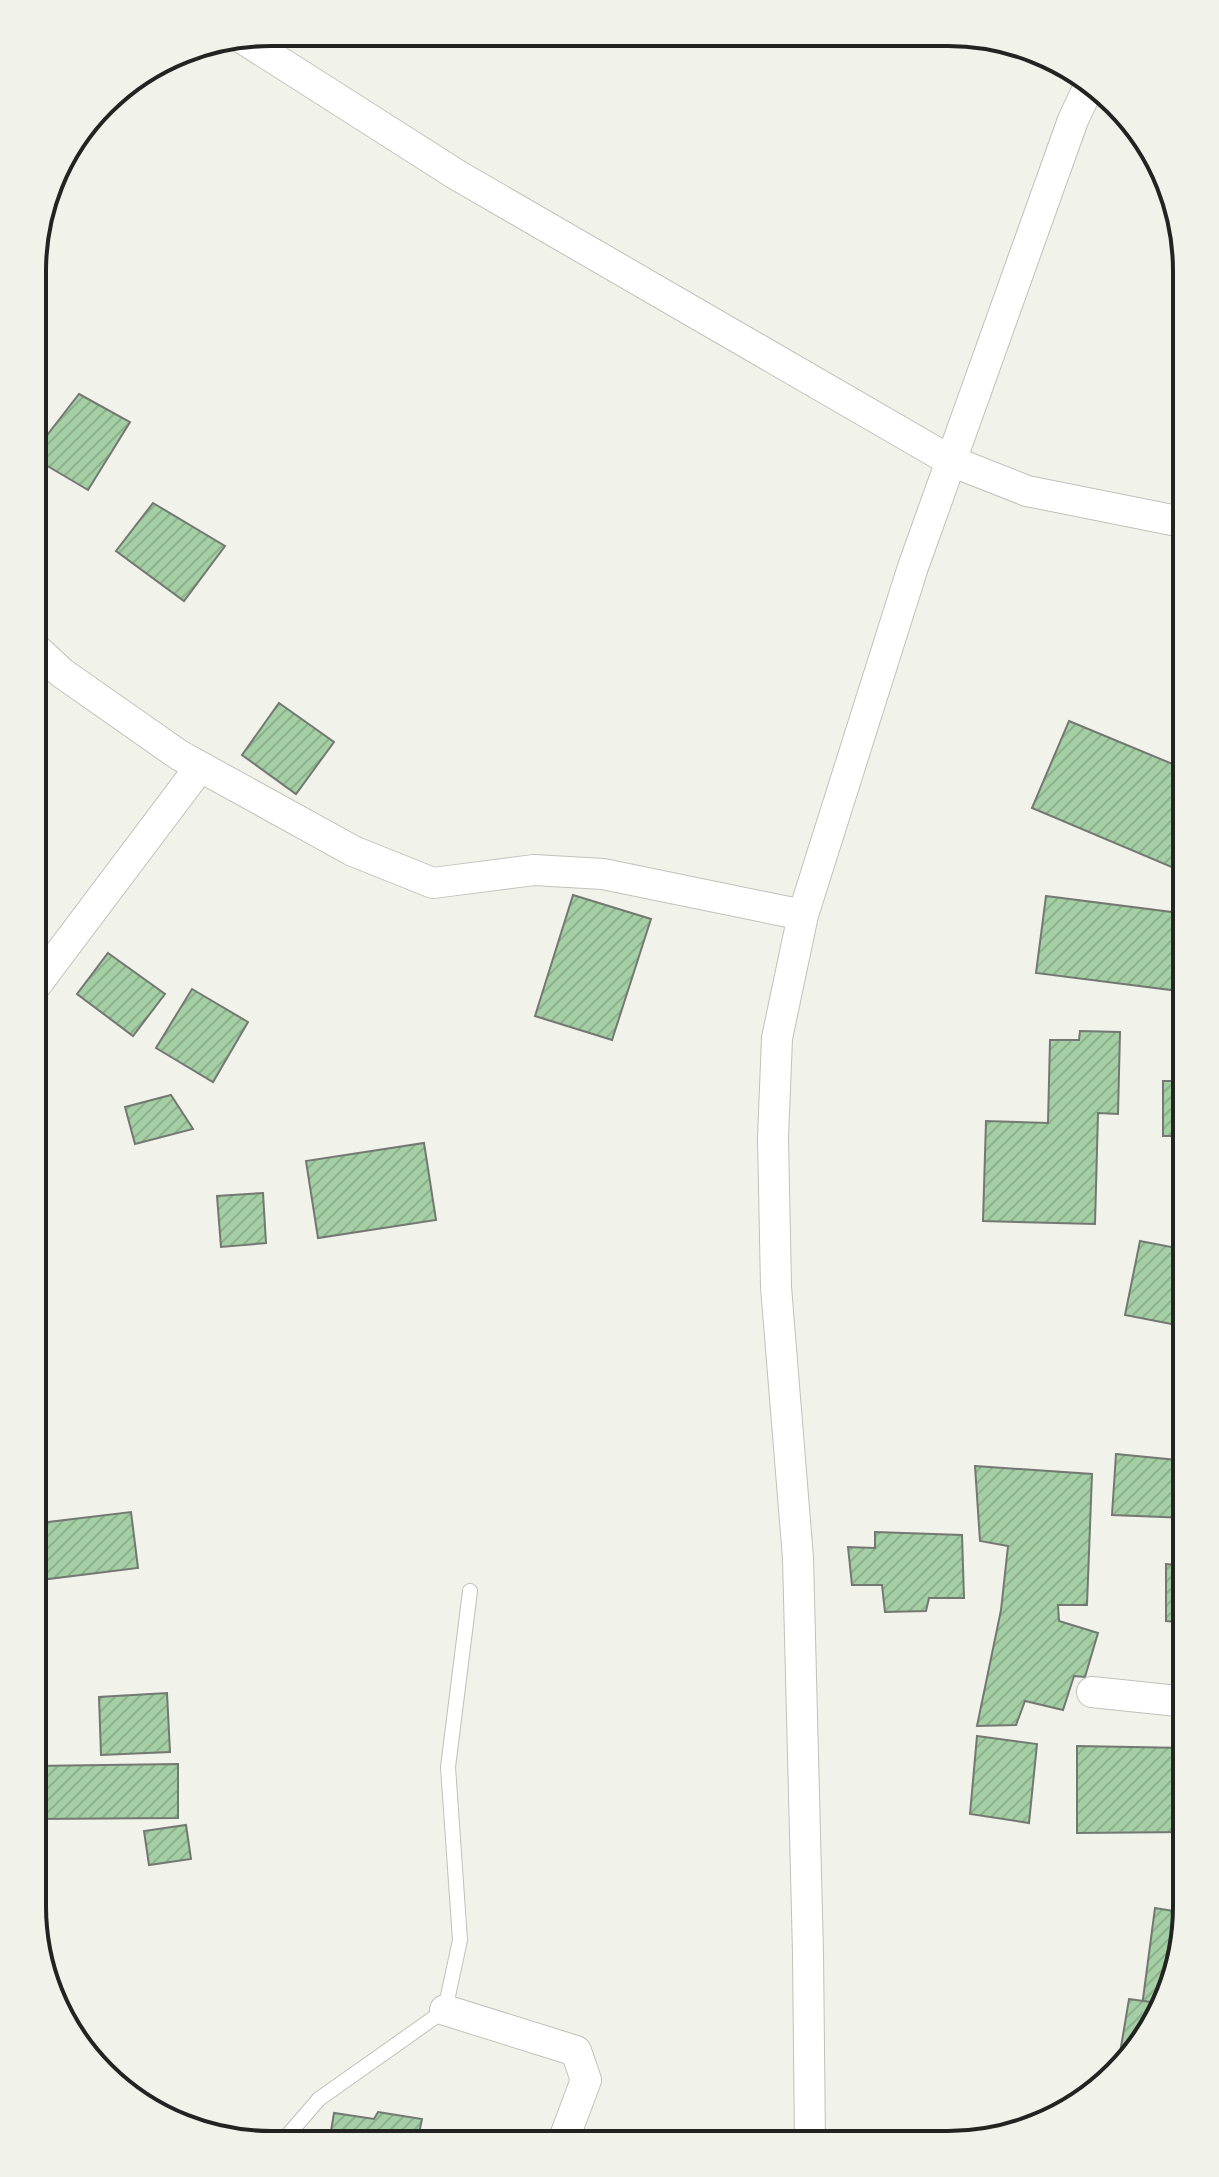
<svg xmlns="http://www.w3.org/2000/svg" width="1219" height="2177" viewBox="0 0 1219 2177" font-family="'IBM Plex Sans',sans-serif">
<defs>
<pattern id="building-hatch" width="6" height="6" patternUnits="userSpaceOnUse" patternTransform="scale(2)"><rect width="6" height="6" fill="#a4cea3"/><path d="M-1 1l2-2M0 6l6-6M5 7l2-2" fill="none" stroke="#8db18c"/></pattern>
</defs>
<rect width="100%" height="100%" fill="#f1f2ea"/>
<g fill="url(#building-hatch)" stroke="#737872" stroke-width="2">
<polygon points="79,394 130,422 88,490 34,458 34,452"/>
<polygon points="153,503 225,546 184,601 116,551"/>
<polygon points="279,703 334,742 296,794 242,755"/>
<polygon points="1069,721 1187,770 1187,856 1181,871 1032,808"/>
<polygon points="573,895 651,919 612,1040 535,1016"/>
<polygon points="1046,896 1187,914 1187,992 1036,973"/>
<polygon points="108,953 165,994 133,1036 77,994"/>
<polygon points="192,989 248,1022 213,1082 156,1048"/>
<polygon points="1080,1031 1120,1032 1118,1114 1098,1113 1095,1224 983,1221 986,1121 1048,1123 1050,1040 1079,1040"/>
<rect x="1163" y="1081" width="24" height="55"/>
<polygon points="171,1095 193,1129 135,1144 125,1107"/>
<polygon points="424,1143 436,1220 318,1238 306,1161"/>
<polygon points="263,1193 266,1243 221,1247 217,1196"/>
<polygon points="1140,1241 1187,1250 1187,1327 1125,1315"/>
<polygon points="1116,1454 1187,1461 1187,1518 1112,1515"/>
<polygon points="975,1466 1092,1474 1087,1605 1058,1605 1059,1621 1098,1633 1085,1677 1074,1676 1063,1710 1025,1701 1016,1725 977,1726 1001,1610 1008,1546 980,1541"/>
<polygon points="131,1512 138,1568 32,1581 32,1524"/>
<polygon points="875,1532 962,1535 964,1598 929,1598 926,1611 885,1612 882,1585 852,1585 848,1547 875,1548"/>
<polygon points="1166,1564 1187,1566 1187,1623 1166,1621"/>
<polygon points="167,1693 170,1752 101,1755 99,1697"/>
<polygon points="977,1736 1037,1744 1029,1823 970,1814"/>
<polygon points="1077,1746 1186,1748 1186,1832 1077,1833"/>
<polygon points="178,1764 178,1818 32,1819 32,1766"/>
<polygon points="186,1825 191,1859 149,1865 144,1831"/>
<polygon points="1155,1908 1186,1913 1169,1997 1157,2017 1141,2014"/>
<polygon points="1129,1999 1165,2004 1133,2055 1120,2053"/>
<polygon points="378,2112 422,2119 417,2143 329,2143 334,2113 374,2119"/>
</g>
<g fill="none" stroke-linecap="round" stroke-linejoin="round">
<defs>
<polyline id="lane" points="281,2143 319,2099 445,2010 460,1940 448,1767 470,1591"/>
<g id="street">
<polyline points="242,38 457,175 951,461 1027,491 1187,523"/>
<polyline points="34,647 62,673 179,755 353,851 433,883 534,870 603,874 803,915"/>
<polyline points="33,989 200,767"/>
<polyline points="1092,1692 1187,1702"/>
<polyline points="445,2010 576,2051 586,2080 562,2144"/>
<polyline points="810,2145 808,1953 798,1558 776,1287 773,1138 777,1038 803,915 913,567 1073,120 1090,84"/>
</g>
</defs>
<use href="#lane" stroke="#c0c1ba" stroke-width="16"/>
<use href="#street" stroke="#c0c1ba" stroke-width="32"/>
<use href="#lane" stroke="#fff" stroke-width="14"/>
<use href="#street" stroke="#fff" stroke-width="30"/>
</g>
<path d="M0 0H1219V2177H0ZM271 46H948A225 225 0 0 1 1173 271V1906A225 225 0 0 1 948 2131H271A225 225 0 0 1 46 1906V271A225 225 0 0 1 271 46Z" fill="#f1f2ea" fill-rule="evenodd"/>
<path fill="none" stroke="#232421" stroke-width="4" d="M271 46H948A225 225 0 0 1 1173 271V1906A225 225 0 0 1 948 2131H271A225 225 0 0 1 46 1906V271A225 225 0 0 1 271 46Z"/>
</svg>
